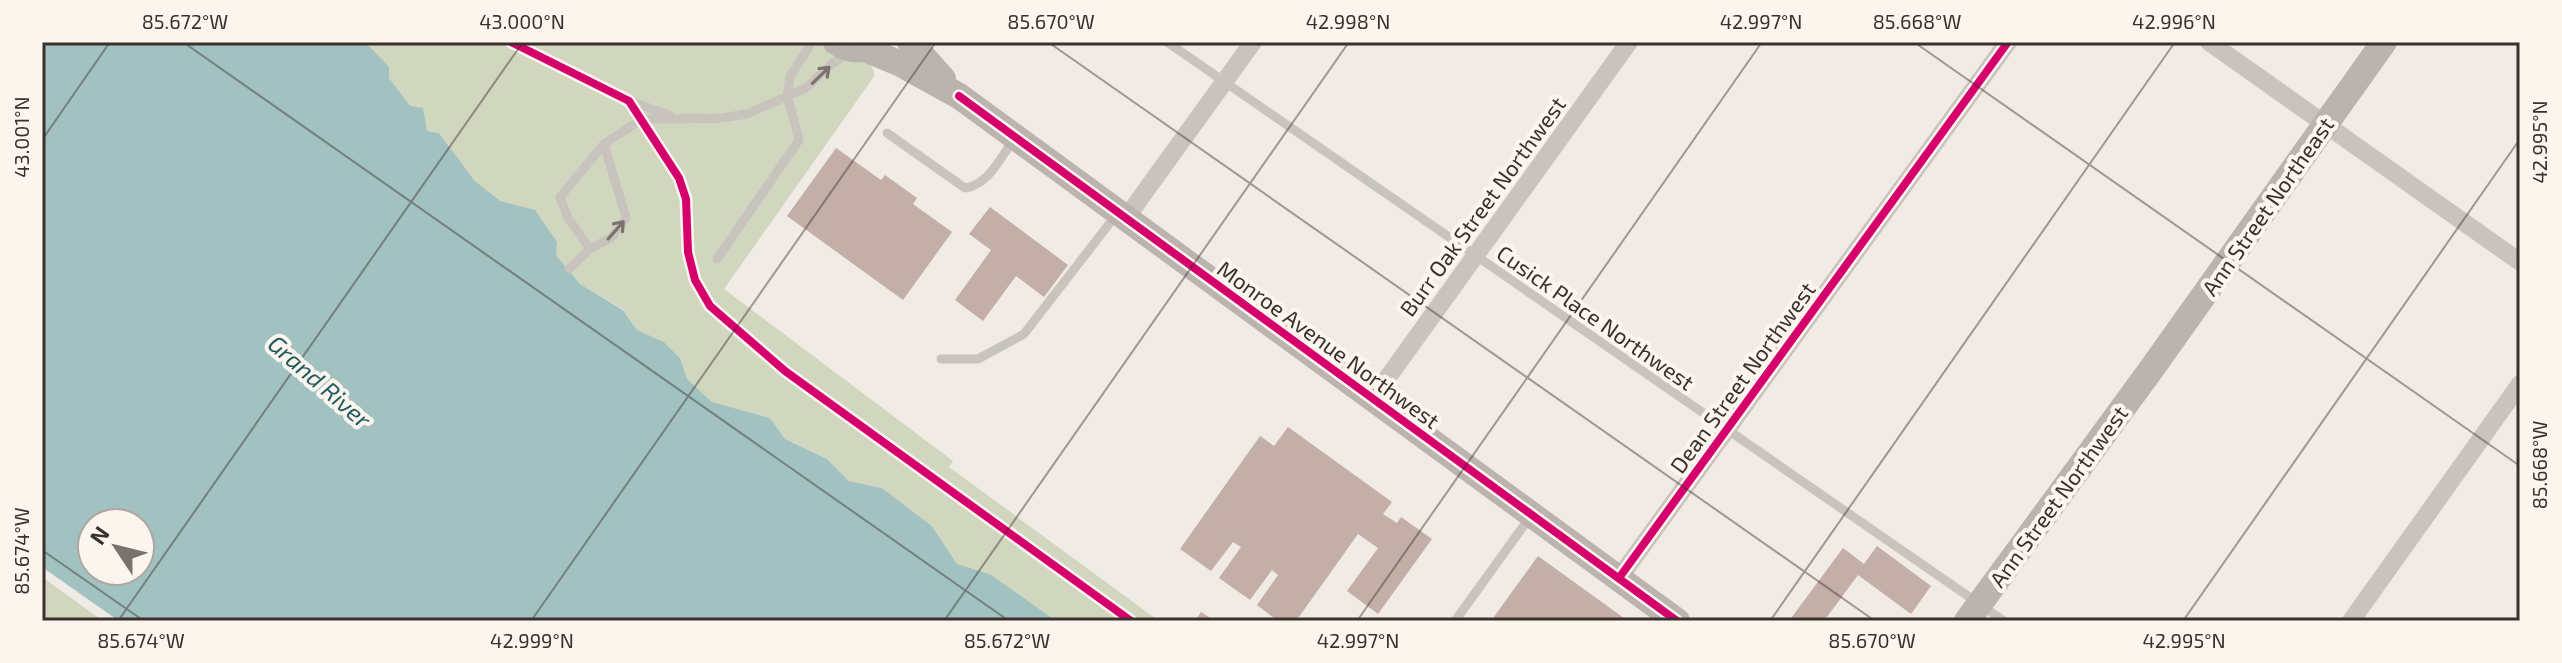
<svg xmlns="http://www.w3.org/2000/svg" width="2562" height="663" viewBox="0 0 2562 663" font-family="'Exo 2',sans-serif">
<rect width="100%" height="100%" fill="#f0ebe5"/>
<g fill="#d1d6bf">
<polygon points="365,42 825,42 871,65 875,75 724,289 953,461 949,467 1159,621 1050,619 990,574 957,564 932,526 882,488 849,481 827,459 785,439 770,418 712,402 686,379 680,358 664,342 637,330 623,309 580,284 556,255 535,210 500,202 475,181 439,133 427,131 389,78 388,67"/>
<polygon points="42,577 103,621 42,621"/>
</g>
<path fill="#a1c2c1" fill-rule="evenodd" d="M42 42H365L389 67V78L410 106 423 108 427 131 439 133 475 181 500 201 535 210 557 242 556 255 580 284 623 310 637 330 664 342 680 358 687 379 712 402 770 418 785 439 827 459 849 481 882 488 932 526 957 564 990 574 1056 621H119L42 567ZM92 523H140V571H92Z"/>
<g fill="#c3afa7">
<polygon points="836,148 881,180 885,175 917,198 913,204 952,232 903,300 787,216"/>
<polygon points="990,207 1068,265 1044,297 1016,276 983,321 955,300 991,250 969,234"/>
<polygon points="1288,427 1392,502 1383,514 1397,523 1401,517 1432,539 1378,614 1347,591 1378,548 1358,534 1296,621 1278,621 1257,605 1278,575 1272,570 1250,600 1219,578 1241,547 1233,542 1211,571 1180,549 1260,436 1274,446"/>
<polygon points="1877,546 1931,586 1911,614 1858,575 1824,621 1789,621 1843,548 1864,564"/>
<polygon points="1538,556 1628,621 1491,621"/>
<polygon points="1201,612 1215,621 1195,621"/>
</g>
<g fill="none" stroke-linecap="round" stroke-linejoin="round">
<g stroke="#c9c3be" stroke-width="9">
<polyline points="1167,42 2004,621"/>
<polyline points="629,101 669,115"/>
<polyline points="684,118 715,119 747,114 806,88 832,64 849,52"/>
<path d="M887 133 965 188C989 185 1001 156 1015 138"/>
<polyline points="604,144 626,218 611,238 590,249 568,218 560,197 604,144 642,119 688,119"/>
<polyline points="717,259 799,140 787,95 790,77 812,42"/>
<polyline points="569,269 590,249"/>
<polyline points="941,359 978,359 1024,334 1116,215"/>
<polyline points="1455,621 1530,517"/>
</g>
<g stroke="#c9c3be" stroke-width="18">
<polyline points="2209,42 2520,262"/>
<polyline points="1126,218 1253,42"/>
<polyline points="1373,398 1629,42"/>
<polyline points="1619,578 2008,42"/>
<polyline points="2351,621 2520,384"/>
</g>
<g stroke="#bab3ae" stroke-width="26">
<path d="M836 42C850 52 864 52 878 42"/>
<polyline points="910,42 943,79"/>
<polyline points="865,49 901,64 959,96 1677,621"/>
<polyline points="1967,621 2150,371 2384,42"/>
</g>
<defs>
<g id="cycleway">
<polyline points="511,42 629,101 679,178 686,199 688,252 695,280 710,306 785,371 1131,621"/>
<polyline points="959,96 1677,621"/>
<polyline points="1619,578 2008,42"/>
</g>
</defs>
<use href="#cycleway" stroke="#fbf5ee" stroke-width="13"/>
<use href="#cycleway" stroke="#d6006c" stroke-width="8"/>
</g>
<defs><path id="oneway-shaft" d="M-6 0H5M1.5-3L5.5 0L1.5 3" fill="none" stroke-width="1.6" stroke-linecap="round" stroke-linejoin="round" transform="scale(2)"/></defs>
<g stroke="#7b726d">
<use href="#oneway-shaft" transform="translate(821 75) rotate(-44)"/>
<use href="#oneway-shaft" transform="translate(616 230) rotate(-49)"/>
</g>
<path fill="none" stroke="#3b302b" stroke-width="2" stroke-opacity="0.45" d="M183 42 1009 621M1048 42 1875 621M1914 42 2520 466M42 140 110 42M42 550 144 621M118 621 523 42M531 621 936 42M944 621 1349 42M1357 621 1762 42M1770 621 2175 42M2183 621 2520 139"/>
<g text-anchor="middle" dominant-baseline="central" stroke-width="8" stroke-linejoin="round" paint-order="stroke">
<g font-size="22" fill="#3b302b" stroke="#fbf5ee">
<text transform="translate(1482 206) rotate(-54)">Burr Oak Street Northwest</text>
<text transform="translate(2267 206) rotate(-55)">Ann Street Northeast</text>
<text transform="translate(1596 317) rotate(35)">Cusick Place Northwest</text>
<text transform="translate(1329 344) rotate(36)">Monroe Avenue Northwest</text>
<text transform="translate(1742 377) rotate(-54)">Dean Street Northwest</text>
<text transform="translate(2058 496) rotate(-54)">Ann Street Northwest</text>
</g>
<g font-size="24" font-style="italic" fill="#1f5a5e" stroke="#fbf5ee">
<text transform="translate(320 381) rotate(41)">Grand River</text>
</g>
</g>
<rect width="2562" height="663" fill="none" stroke="#fbf5ee" stroke-width="88"/>
<g transform="translate(116 547) rotate(305)"><circle r="38" fill="#fbf5ee" stroke="#aea6a0" stroke-width="2"/>
<path d="M0-6L14 30L0 20L-14 30Z" fill="#7a716c"/>
<text y="-12" font-size="22" font-weight="bold" text-anchor="middle" fill="#3b302b">N</text>
</g>
<rect x="44" y="44" width="2474" height="575" fill="none" stroke="#3b302b" stroke-width="3"/>
<g font-size="20" text-anchor="middle" fill="#3b302b">
<text x="185" y="29">85.672°W</text>
<text x="522" y="29">43.000°N</text>
<text x="1051" y="29">85.670°W</text>
<text x="1348" y="29">42.998°N</text>
<text x="1761" y="29">42.997°N</text>
<text x="1917" y="29">85.668°W</text>
<text x="2174" y="29">42.996°N</text>
<text transform="translate(22 137) rotate(-90)" y="7">43.001°N</text>
<text transform="translate(2540 142) rotate(-90)" y="7">42.995°N</text>
<text transform="translate(2540 465) rotate(-90)" y="7">85.668°W</text>
<text transform="translate(22 551) rotate(-90)" y="7">85.674°W</text>
<text x="141" y="648">85.674°W</text>
<text x="532" y="648">42.999°N</text>
<text x="1007" y="648">85.672°W</text>
<text x="1358" y="648">42.997°N</text>
<text x="1872" y="648">85.670°W</text>
<text x="2184" y="648">42.995°N</text>
</g>
</svg>
